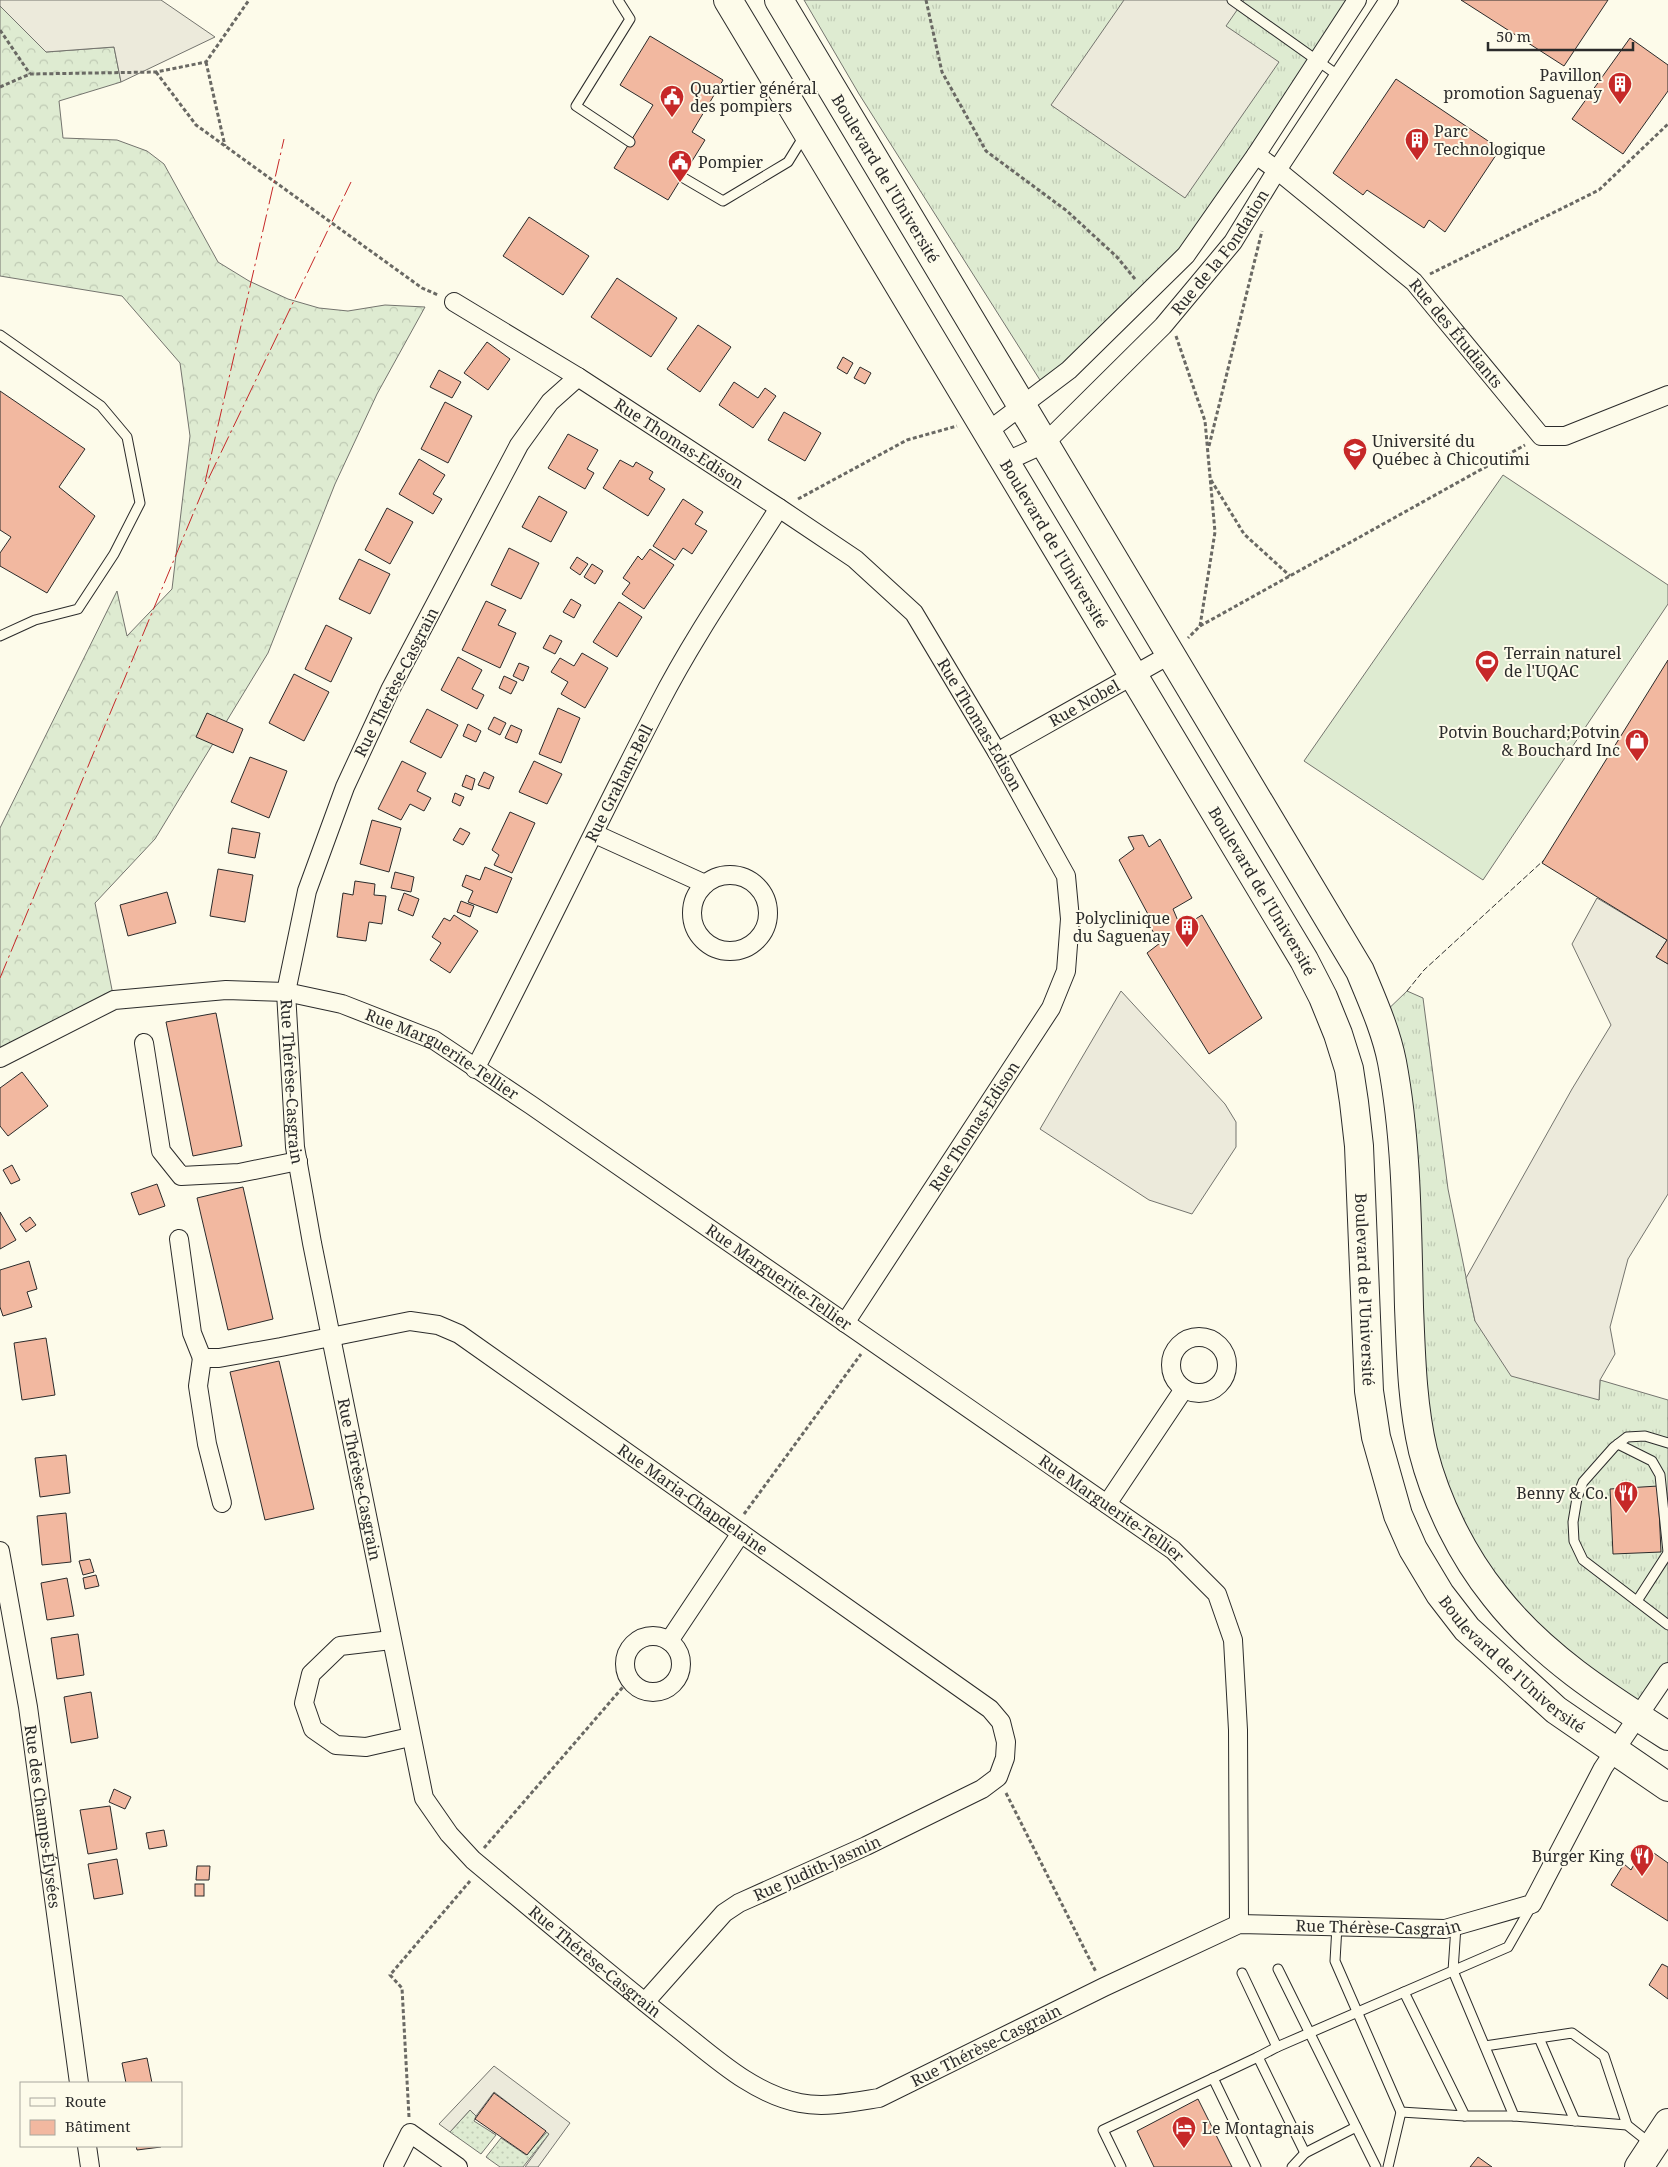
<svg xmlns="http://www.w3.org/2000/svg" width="1668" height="2167" viewBox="0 0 1668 2167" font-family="'Noto Serif',serif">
<defs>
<pattern id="grass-tufts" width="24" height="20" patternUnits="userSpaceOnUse" patternTransform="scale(1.25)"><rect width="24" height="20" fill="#deebd1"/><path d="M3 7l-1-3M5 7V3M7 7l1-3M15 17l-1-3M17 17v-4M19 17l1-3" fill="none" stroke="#bfcab4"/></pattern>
<pattern id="forest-crowns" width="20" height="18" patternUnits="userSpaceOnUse" patternTransform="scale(1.25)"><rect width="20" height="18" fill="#deebd1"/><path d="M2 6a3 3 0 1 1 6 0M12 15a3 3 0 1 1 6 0" fill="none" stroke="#bfcab4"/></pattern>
<pattern id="garden-dots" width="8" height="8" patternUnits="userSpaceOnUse" patternTransform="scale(1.25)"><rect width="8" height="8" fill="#deebd1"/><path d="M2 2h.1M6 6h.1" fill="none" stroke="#bfcab4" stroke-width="1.8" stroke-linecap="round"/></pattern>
</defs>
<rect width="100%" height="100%" fill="#fdfbea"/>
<g fill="url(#grass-tufts)" stroke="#74746e">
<polygon points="804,0 1359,0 1186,255 1045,388 859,94"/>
<polygon points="1407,991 1423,998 1448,1189 1475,1321 1599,1400 1600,1380 1668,1400 1668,1672 1638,1718 1538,1643 1435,1488 1379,1018"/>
</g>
<polygon fill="url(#forest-crowns)" stroke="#74746e" points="0,6 46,52 114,47 121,82 59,101 63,138 117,140 147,151 164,164 218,262 249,281 288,299 319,308 348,311 385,305 425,307 377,394 335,484 268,653 155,839 95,903 114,1000 0,1058 0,828 117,591 127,636 172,589 190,436 180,363 122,296 0,276"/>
<g fill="url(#garden-dots)" stroke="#74746e">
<polygon points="470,2110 476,2116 474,2121 496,2135 481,2154 450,2132"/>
<polygon points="547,2132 549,2134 523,2167 500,2167 486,2157 501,2138 526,2155"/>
</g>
<polygon fill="#deebd1" stroke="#74746e" points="1503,475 1668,585 1668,604 1483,880 1304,761"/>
<g fill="#eceadb" stroke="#74746e">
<polygon points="0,0 161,0 215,37 121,82 114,47 46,52 0,6"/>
<polygon points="1124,0 1244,0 1226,26 1279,62 1185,198 1051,105"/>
<polygon points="1597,898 1667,940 1656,957 1668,964 1668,1194 1628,1259 1610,1327 1615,1354 1600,1380 1599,1400 1511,1376 1475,1321 1466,1278 1572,1089 1611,1025 1572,944"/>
<polygon points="1121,991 1225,1104 1236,1122 1236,1147 1192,1214 1149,1200 1040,1129"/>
<polygon points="494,2066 570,2123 538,2167 525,2167 549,2134 494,2092 476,2116 470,2110 450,2132 439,2124"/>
</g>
<g fill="#f2b8a0" stroke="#2b2b2b">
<polygon points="1461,0 1608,0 1564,66"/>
<polygon points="650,36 723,80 692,132 705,140 668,200 614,168 653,105 620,85"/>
<polygon points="1630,38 1668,65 1668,91 1623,154 1572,119"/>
<polygon points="1396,79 1500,149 1445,232 1429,220 1424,228 1367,190 1363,195 1333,173"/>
<polygon points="529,217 589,256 563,295 503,256"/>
<polygon points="617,278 677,318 651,357 591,317"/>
<polygon points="698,325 731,347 700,392 667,369"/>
<polygon points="487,342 510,359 488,390 464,373"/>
<polygon points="843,357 853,363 847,374 837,368"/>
<polygon points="860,367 871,373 865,384 854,378"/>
<polygon points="439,370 461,382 452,398 430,387"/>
<polygon points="734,382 758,398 765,388 776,396 753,428 719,405"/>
<polygon points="0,391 85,449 59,487 95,516 47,593 0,566 0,553 11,537 0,530"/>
<polygon points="445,402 472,416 448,463 421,449"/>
<polygon points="784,412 821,433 805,461 768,440"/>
<polygon points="568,434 598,450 587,469 594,473 585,489 548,468"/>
<polygon points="419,459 445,475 433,494 442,499 433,514 399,494"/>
<polygon points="620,460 633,467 636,462 653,472 649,479 665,489 648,516 603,488"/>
<polygon points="539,496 567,512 551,542 522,527"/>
<polygon points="683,499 703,512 695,524 707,531 692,554 683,548 675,560 653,546"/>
<polygon points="387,508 413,522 390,564 365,550"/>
<polygon points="509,548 539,563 521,599 491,585"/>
<polygon points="650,549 674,565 644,609 622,594 630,583 623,578 638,556 642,560"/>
<polygon points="577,557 588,564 580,575 570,568"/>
<polygon points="359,559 390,574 370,614 339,599"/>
<polygon points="592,564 603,571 595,584 584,577"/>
<polygon points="571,599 581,605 574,618 563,612"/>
<polygon points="486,601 506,610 498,625 516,633 500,668 462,650"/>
<polygon points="619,602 642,617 617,657 593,642"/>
<polygon points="326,625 352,638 331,682 305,669"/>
<polygon points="550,635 562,641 555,654 543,648"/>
<polygon points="582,653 608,668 585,708 561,694 568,682 551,672 560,658 574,666"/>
<polygon points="458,657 482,670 472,689 484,695 477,709 441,690"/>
<polygon points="1668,660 1668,964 1656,957 1667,940 1542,863"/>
<polygon points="519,663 529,667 523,681 513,676"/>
<polygon points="294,674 329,692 304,741 269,723"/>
<polygon points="504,676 517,682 511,694 499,688"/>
<polygon points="558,708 580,718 561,763 539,754"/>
<polygon points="427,709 458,725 441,758 410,742"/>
<polygon points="207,713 243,729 233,753 196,737"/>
<polygon points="494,717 506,723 500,735 488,729"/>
<polygon points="468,724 481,731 476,742 463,736"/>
<polygon points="511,725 522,730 517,743 505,738"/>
<polygon points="250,757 287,771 269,818 231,802"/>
<polygon points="402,761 426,773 417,791 431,798 424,811 410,804 401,820 378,809"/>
<polygon points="534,761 562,774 547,804 519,792"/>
<polygon points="484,772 494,777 489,789 478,785"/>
<polygon points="466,775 475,779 472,790 462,786"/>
<polygon points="455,793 464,797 460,806 452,802"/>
<polygon points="510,812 535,823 512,873 494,865 499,855 492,850"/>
<polygon points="372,820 401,828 389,872 360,864"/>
<polygon points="232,828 260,833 255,858 228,853"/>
<polygon points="460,828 470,833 463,845 453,840"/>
<polygon points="1143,835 1149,847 1160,839 1192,898 1173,909 1181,928 1202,915 1262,1018 1209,1054 1147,953 1160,943 1146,920 1150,918 1119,860 1134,849 1128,837"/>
<polygon points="485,867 512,878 497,913 468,902 473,891 462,886 466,875 480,880"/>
<polygon points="218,869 253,875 245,922 210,916"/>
<polygon points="395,872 414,877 411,892 391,888"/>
<polygon points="355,881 375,884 374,895 386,896 382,924 369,922 366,941 337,937 343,893 353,895"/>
<polygon points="167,892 176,923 128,936 120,905"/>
<polygon points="404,893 419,899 413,916 398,910"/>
<polygon points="461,901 474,906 470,917 457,912"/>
<polygon points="454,915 478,931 450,973 430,960 441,943 432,937 444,918 450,921"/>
<polygon points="216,1013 242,1146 193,1156 166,1022"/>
<polygon points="22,1072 48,1106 8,1136 0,1126 0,1088"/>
<polygon points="12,1165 20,1180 11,1184 3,1170"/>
<polygon points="157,1184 165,1206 139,1215 131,1193"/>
<polygon points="243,1187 273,1319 228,1330 197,1198"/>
<polygon points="0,1212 16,1240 0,1249"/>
<polygon points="30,1217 36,1225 26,1232 20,1224"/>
<polygon points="29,1261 37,1289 27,1292 32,1307 3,1316 0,1307 0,1270"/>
<polygon points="46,1338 55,1395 22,1400 14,1343"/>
<polygon points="279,1361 314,1509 265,1520 230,1372"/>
<polygon points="66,1455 70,1493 40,1497 35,1458"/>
<polygon points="1658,1486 1661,1552 1613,1554 1610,1489"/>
<polygon points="66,1513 71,1562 42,1565 37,1516"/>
<polygon points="90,1559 94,1572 83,1575 79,1561"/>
<polygon points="96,1575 99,1586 85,1589 83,1578"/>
<polygon points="67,1578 74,1616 47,1620 41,1583"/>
<polygon points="78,1634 84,1675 57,1679 51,1638"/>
<polygon points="91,1692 98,1738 71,1743 64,1697"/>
<polygon points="114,1789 131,1797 125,1809 109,1802"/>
<polygon points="110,1806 117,1849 88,1854 80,1810"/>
<polygon points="164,1830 167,1846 149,1849 146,1833"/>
<polygon points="1644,1846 1668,1863 1668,1921 1611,1885 1624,1864 1631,1870"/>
<polygon points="117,1859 123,1894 94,1899 88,1864"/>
<polygon points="197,1866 210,1866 209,1880 196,1880"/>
<rect x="195" y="1884" width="9" height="12"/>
<polygon points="1662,1964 1668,1967 1668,1999 1649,1985"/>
<polygon points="147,2058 152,2083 126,2083 122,2063"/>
<polygon points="494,2093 546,2131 527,2155 475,2119"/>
<polygon points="1198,2099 1232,2167 1154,2167 1137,2131"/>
<polygon points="136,2146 160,2146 161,2147 137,2150"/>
<polygon points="1478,2157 1492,2167 1470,2167"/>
</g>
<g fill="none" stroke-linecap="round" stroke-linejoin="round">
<defs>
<g id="service">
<polyline points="618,0 630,19 576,106 630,142"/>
<polyline points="1232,0 1339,76"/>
<polyline points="682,177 723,201 788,162 804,136"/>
<polyline points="0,335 101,406 127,437 140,503 114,554 78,609 35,620 0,636"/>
<polyline points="1668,1443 1645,1436 1627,1437 1614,1447 1583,1482 1577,1498 1573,1522 1574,1541 1583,1560 1668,1625"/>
<polyline points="1618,1444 1652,1461 1660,1475 1668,1552"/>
<polyline points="1637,1601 1668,1553"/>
<polyline points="1337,1926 1335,1961 1401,2112 1465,2116"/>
<polyline points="1456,1926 1453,1971 1514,2116 1627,2125 1651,2144"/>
<polyline points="1278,1969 1376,2167"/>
<polyline points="1242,1973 1277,2047 1258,2057 1305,2153 1356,2127"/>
<polyline points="1404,1992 1465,2116 1514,2116"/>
<polyline points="1539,2038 1575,2121"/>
<polyline points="1485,2046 1572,2033 1604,2056 1627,2125"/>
<polyline points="1277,2047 1508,1947 1532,1905"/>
<polyline points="1213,2078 1256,2167"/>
<polyline points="1121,2167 1103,2130 1258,2057"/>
<polyline points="1292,2167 1305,2153"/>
<polyline points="1388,2167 1401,2112"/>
</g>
<g id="minor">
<path id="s1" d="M1256 155 1277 170 1414 282 1541 436H1565L1668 395"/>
<path id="s2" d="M454 302 578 377 779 508 855 559 914 613 997 752 1066 876 1070 919 1066 971 1051 1008 845 1323"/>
<path id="s3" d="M578 377 550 402 519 445 390 690 345 787 307 891 286 992 295 1147 312 1243 424 1798 449 1834 473 1860C539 1915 605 1971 672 2024 711 2054 750 2093 800 2103 825 2108 854 2102 879 2098L1104 1987 1239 1924 1445 1929 1532 1904 1603 1768 1668 1672"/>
<polyline points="987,432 1069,370 1186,255 1256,155 1357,0"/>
<path id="s4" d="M1005 462 1044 444 1163 326 1233 242 1277 170 1389 0"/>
<path id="s5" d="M997 752 1171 654"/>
<polyline points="595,834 705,884"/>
<circle cx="730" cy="913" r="38"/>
<polyline points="144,1043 161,1151 181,1176 239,1173 298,1161"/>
<path id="s6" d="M0 1058 114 1000 226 990 286 992 342 1004 434 1040 531 1105 1173 1550 1217 1594 1233 1640 1238 1730 1239 1924"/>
<path id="s7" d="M475 1069C538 948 596 825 659 704 694 636 738 573 779 508"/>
<path id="s8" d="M179 1239 192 1333 202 1358H219L281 1347 410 1321 438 1325 459 1334 990 1709 1001 1722 1006 1742 1005 1758 998 1777 982 1789 866 1846 739 1903 724 1913 645 2002"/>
<circle cx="1199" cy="1365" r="28"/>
<polyline points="202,1358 198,1386 207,1444 222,1503"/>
<polyline points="1107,1504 1184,1389"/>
<path id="s9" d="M0 1551 28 1707 79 2083"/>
<circle cx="653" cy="1664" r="28"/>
<polyline points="391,1640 340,1646 311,1674 304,1703 313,1729 336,1745 366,1747 410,1737"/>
<polyline points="669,1641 741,1533"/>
<polyline points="87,2146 90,2167"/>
<polyline points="393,2167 410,2133 458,2167"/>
</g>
<g id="primary">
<path id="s10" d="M728 0 1304 960 1323 997 1338 1034 1349 1069 1354 1102 1359 1146 1369 1391 1376 1437 1398 1515 1413 1549 1440 1594 1467 1629 1556 1710 1668 1787"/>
<path id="s11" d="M779 0 1360 971C1372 1000 1386 1031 1392 1062 1407 1142 1407 1226 1409 1307 1411 1355 1412 1404 1423 1451 1436 1502 1462 1555 1495 1596 1541 1655 1605 1696 1668 1736"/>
<polyline points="1639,2167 1668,2123"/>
</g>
</defs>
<use href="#service" stroke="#2b2b2b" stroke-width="11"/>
<use href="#minor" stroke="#2b2b2b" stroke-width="20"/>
<use href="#primary" stroke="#2b2b2b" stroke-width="30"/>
<g stroke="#6a6964" stroke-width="3" stroke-dasharray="4 2.5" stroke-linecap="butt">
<polyline points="926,0 942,72 986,151 1067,211 1117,257 1135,279"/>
<polyline points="0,30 30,74"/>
<polyline points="206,62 225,146"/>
<polyline points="156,72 196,125 422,288 438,295"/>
<polyline points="0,87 30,74 156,72 206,62 249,0"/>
<polyline points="1430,274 1599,190 1668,124"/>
<polyline points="1176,336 1205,421 1215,532 1200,626 1188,638"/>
<polyline points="1209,446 1262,231"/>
<polyline points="1211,480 1244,534 1290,576"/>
<polyline points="798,499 907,440 957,426"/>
<polyline points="1200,626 1525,445"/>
<polyline points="744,1514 861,1354"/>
<polyline points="1006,1793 1096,1972"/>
<polyline points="484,1848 629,1680"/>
<polyline points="409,2117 402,1988 390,1975 470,1881"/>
</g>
<use href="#service" stroke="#fdfbea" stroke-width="9"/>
<use href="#minor" stroke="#fdfbea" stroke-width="18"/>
<use href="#primary" stroke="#fdfbea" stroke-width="28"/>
<polyline stroke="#2b2b2b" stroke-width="1" stroke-dasharray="6 2.5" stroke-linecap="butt" points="1407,991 1424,970 1544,860"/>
<g stroke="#c62828" stroke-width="1" stroke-dasharray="18 4 2.5 4" stroke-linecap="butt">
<polyline points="205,482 284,139"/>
<polyline points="0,978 203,490 351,182"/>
</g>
</g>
<defs>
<symbol id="building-pin" viewBox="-11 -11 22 30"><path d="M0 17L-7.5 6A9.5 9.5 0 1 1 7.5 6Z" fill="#c62828" stroke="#fdfbea"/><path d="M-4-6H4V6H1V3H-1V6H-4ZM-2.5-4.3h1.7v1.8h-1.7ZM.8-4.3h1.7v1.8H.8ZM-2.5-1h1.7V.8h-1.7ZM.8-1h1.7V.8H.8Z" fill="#fff"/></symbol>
<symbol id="civic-pin" viewBox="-11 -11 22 30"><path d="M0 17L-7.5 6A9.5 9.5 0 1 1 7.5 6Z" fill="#c62828" stroke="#fdfbea"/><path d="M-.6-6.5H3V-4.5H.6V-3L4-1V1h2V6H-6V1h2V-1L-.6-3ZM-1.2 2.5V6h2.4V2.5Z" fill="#fff"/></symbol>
<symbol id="university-pin" viewBox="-11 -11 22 30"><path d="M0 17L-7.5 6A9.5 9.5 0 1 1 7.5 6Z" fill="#c62828" stroke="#fdfbea"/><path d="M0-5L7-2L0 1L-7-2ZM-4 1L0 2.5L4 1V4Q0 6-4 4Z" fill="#fff"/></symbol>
<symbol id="stadium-pin" viewBox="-11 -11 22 30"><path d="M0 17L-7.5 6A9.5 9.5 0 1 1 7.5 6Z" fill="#c62828" stroke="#fdfbea"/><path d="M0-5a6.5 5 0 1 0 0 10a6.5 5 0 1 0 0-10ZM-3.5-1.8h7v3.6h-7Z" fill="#fff"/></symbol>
<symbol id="shop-pin" viewBox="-11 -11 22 30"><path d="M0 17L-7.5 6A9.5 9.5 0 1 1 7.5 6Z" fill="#c62828" stroke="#fdfbea"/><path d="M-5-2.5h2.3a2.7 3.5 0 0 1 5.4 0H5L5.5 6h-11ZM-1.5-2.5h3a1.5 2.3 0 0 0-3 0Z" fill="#fff"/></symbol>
<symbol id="restaurant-pin" viewBox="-11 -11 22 30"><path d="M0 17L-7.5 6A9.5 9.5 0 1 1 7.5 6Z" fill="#c62828" stroke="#fdfbea"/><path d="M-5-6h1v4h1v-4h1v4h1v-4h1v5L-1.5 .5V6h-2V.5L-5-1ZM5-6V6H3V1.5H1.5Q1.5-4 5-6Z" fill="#fff"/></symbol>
<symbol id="hotel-pin" viewBox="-11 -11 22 30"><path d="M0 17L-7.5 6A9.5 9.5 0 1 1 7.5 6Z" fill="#c62828" stroke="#fdfbea"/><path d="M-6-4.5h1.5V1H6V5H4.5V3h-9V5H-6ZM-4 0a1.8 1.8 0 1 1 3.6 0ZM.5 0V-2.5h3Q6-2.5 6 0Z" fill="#fff"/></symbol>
</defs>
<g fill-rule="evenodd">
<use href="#building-pin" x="1606" y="70" width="28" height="38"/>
<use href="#civic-pin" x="658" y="83" width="28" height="38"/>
<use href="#building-pin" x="1403" y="126" width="28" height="38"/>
<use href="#civic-pin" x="666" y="148" width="28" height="38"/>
<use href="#university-pin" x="1341" y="436" width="28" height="38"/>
<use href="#stadium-pin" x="1473" y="648" width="28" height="38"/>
<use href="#shop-pin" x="1623" y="727" width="28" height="38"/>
<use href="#building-pin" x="1173" y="913" width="28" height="38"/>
<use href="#restaurant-pin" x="1612" y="1479" width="28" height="38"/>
<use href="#restaurant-pin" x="1628" y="1842" width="28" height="38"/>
<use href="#hotel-pin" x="1170" y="2114" width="28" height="38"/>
</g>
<g text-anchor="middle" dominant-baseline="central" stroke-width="4" stroke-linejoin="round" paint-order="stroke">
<g font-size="16" fill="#2b2b2b" stroke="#fdfbea" text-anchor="start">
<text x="1602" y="75" text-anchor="end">Pavillon<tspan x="1602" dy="18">promotion Saguenay</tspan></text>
<text x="690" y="88">Quartier général<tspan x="690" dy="18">des pompiers</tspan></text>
<text x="1434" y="131">Parc<tspan x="1434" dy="18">Technologique</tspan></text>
<text x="698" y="162">Pompier</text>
<text x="1372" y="441">Université du<tspan x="1372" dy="18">Québec à Chicoutimi</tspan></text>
<text x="1504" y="653">Terrain naturel<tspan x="1504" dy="18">de l'UQAC</tspan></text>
<text x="1620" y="732" text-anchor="end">Potvin Bouchard;Potvin<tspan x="1620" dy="18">&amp; Bouchard Inc</tspan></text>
<text x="1170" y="918" text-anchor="end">Polyclinique<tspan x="1170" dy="18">du Saguenay</tspan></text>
<text x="1608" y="1493" text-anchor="end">Benny &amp; Co.</text>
<text x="1624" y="1856" text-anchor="end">Burger King</text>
<text x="1202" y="2128">Le Montagnais</text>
</g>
<g font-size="16" fill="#2b2b2b" stroke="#fdfbea">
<text stroke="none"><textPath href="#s11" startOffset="208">Boulevard de l'Université</textPath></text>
<text stroke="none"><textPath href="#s4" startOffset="304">Rue de la Fondation</textPath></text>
<text stroke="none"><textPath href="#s1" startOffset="269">Rue des Étudiants</textPath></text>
<text stroke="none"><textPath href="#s2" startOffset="266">Rue Thomas-Edison</textPath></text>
<text stroke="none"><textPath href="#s10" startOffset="634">Boulevard de l'Université</textPath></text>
<text transform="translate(396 682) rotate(-63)">Rue Thérèse-Casgrain</text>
<text stroke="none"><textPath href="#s5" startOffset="100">Rue Nobel</textPath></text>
<text stroke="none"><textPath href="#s2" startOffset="686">Rue Thomas-Edison</textPath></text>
<text stroke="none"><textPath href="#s7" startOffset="320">Rue Graham-Bell</textPath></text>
<text stroke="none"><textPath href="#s10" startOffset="1039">Boulevard de l'Université</textPath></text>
<text stroke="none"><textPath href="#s6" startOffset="470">Rue Marguerite-Tellier</textPath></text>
<text stroke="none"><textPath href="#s3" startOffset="778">Rue Thérèse-Casgrain</textPath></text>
<text transform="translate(974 1126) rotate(-57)">Rue Thomas-Edison</text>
<text stroke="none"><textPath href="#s6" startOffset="875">Rue Marguerite-Tellier</textPath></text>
<text stroke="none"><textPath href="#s10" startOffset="1459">Boulevard de l'Université</textPath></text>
<text stroke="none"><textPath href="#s3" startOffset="1182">Rue Thérèse-Casgrain</textPath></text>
<text stroke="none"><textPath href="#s8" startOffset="671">Rue Maria-Chapdelaine</textPath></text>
<text stroke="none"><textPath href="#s6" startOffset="1280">Rue Marguerite-Tellier</textPath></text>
<text stroke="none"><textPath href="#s10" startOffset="1879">Boulevard de l'Université</textPath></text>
<text stroke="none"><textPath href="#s9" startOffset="269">Rue des Champs-Élysées</textPath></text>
<text transform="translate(817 1868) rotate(-24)">Rue Judith-Jasmin</text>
<text stroke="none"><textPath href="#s3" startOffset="2615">Rue Thérèse-Casgrain</textPath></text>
<text stroke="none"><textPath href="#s3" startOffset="1745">Rue Thérèse-Casgrain</textPath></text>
<text stroke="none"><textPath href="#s3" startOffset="2195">Rue Thérèse-Casgrain</textPath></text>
</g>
</g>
<rect x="20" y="2082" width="162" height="65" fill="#fdfbea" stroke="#a9a89e"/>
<rect x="30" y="2098" width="25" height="8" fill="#fdfbea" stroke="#a9a89e"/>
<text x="65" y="2107" font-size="15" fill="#2b2b2b">Route</text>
<rect x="30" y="2120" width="25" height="15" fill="#f2b8a0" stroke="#a9a89e"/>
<text x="65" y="2132" font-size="15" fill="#2b2b2b">Bâtiment</text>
<path d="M1488 42v8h145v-8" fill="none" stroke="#2b2b2b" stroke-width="2.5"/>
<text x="1496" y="42" font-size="15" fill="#2b2b2b" stroke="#fdfbea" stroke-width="4" paint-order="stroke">50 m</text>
</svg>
